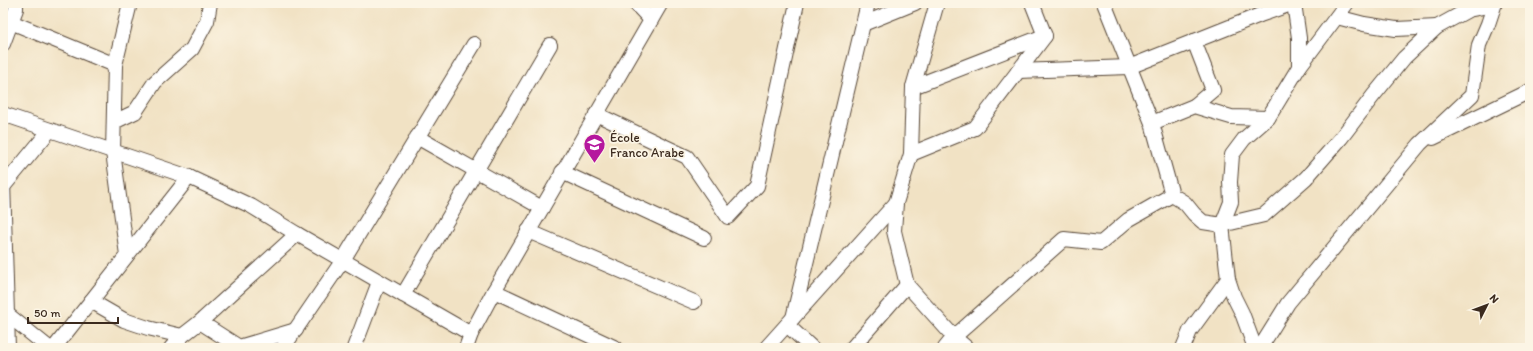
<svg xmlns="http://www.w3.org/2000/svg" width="1533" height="351" viewBox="0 0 1533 351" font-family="Itim,sans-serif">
<rect width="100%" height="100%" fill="#fcf5e5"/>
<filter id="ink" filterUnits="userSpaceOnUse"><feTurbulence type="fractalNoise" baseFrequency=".025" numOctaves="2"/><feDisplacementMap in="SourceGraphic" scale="8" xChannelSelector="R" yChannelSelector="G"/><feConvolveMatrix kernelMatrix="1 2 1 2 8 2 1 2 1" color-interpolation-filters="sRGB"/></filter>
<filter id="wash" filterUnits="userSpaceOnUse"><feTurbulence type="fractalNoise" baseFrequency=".012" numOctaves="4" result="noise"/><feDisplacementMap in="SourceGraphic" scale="16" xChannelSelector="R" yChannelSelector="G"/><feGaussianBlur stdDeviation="0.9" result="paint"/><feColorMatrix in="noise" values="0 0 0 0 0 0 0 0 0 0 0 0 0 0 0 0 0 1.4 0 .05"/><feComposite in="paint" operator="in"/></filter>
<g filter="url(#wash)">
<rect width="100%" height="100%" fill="#f1e2c4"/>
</g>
<g filter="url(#ink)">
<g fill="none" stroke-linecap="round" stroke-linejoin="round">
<defs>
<g id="street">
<polyline points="635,3 651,20"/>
<polyline points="937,3 913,87 911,154 896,203 894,231 907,285 954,337 967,348"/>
<polyline points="1032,3 1045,36"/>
<polyline points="1104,3 1152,123 1172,195 1185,203 1194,214 1203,222 1222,225 1264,215 1306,178 1341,138 1373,96 1404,58 1437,27 1468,10 1483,7 1492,3"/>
<polyline points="1337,17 1364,24 1396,29 1437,27"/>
<polyline points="11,22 115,65"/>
<polyline points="863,24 915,3"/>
<polyline points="3,44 16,9 16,3"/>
<polyline points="1299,67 1347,3"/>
<polyline points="1018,71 1129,67 1260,15 1294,3 1299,38 1299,67 1268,118 1244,139 1232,155 1230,182 1231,202 1222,225 1228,279 1190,331 1183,348"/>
<polyline points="913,87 1044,36"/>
<polyline points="1194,106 1213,90 1194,41"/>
<polyline points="3,114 189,177 251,206 297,234 471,334"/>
<polyline points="596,114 687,157 728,217 757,186 797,3"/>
<polyline points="114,122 135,112 155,82 192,49 207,21 210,3"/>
<polyline points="1152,123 1194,106 1231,117 1268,118"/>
<polyline points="417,137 542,208"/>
<polyline points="1433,138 1530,91"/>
<polyline points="911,154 975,128 1045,36"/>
<polyline points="562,172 704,238"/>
<polyline points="3,181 8,348"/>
<polyline points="3,187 50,130"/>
<polyline points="528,231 694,302"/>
<polyline points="127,255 113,152 115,65 130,3"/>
<polyline points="1228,279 1234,297 1242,313 1255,348"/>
<polyline points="494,291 616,348"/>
<polyline points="403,295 550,45"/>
<polyline points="91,301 124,320 148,328 182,336"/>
<polyline points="7,314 49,348"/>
<polyline points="793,318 868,3"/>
<polyline points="200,322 239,347 296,330"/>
<polyline points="787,325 812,348"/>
<polyline points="54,348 189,177"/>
<polyline points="171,348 182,336 200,322 297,234"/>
<polyline points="283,348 343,260 474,44"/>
<polyline points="354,348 379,282"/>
<polyline points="466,348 471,334 494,291 661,3"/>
<polyline points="766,348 896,203"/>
<polyline points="852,348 907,285"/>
<polyline points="945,348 954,337 1064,239 1101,243 1128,220 1172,195"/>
<polyline points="1260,348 1288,303 1420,144 1472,95 1479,45 1488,24 1495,3"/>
</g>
</defs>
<use href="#street" stroke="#564637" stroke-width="16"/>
<use href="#street" stroke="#fff" stroke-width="14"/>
</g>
</g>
<defs>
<symbol id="school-pin" viewBox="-11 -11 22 30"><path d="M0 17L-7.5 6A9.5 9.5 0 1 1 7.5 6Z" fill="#b5179e" stroke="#fcf5e5"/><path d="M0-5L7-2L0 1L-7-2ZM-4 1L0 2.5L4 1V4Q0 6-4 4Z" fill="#fff"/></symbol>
</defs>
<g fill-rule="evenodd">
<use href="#school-pin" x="582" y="132" width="25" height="34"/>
</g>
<g text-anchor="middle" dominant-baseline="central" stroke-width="3.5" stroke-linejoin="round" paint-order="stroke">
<g font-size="13" fill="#3b2a1e" stroke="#fcf5e5" text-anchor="start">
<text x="610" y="137">École<tspan x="610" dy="15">Franco Arabe</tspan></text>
</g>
</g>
<rect width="1533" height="351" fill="none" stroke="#fcf5e5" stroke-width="16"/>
<g transform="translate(1487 305) rotate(48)" stroke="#fcf5e5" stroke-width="3" paint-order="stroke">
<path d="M0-3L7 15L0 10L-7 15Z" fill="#3b2a1e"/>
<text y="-6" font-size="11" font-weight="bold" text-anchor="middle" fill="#3b2a1e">N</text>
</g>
<path d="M28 317v6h90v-6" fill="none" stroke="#3b2a1e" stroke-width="2"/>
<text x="34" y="317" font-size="12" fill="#3b2a1e" stroke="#fcf5e5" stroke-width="3" paint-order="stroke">50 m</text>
</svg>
